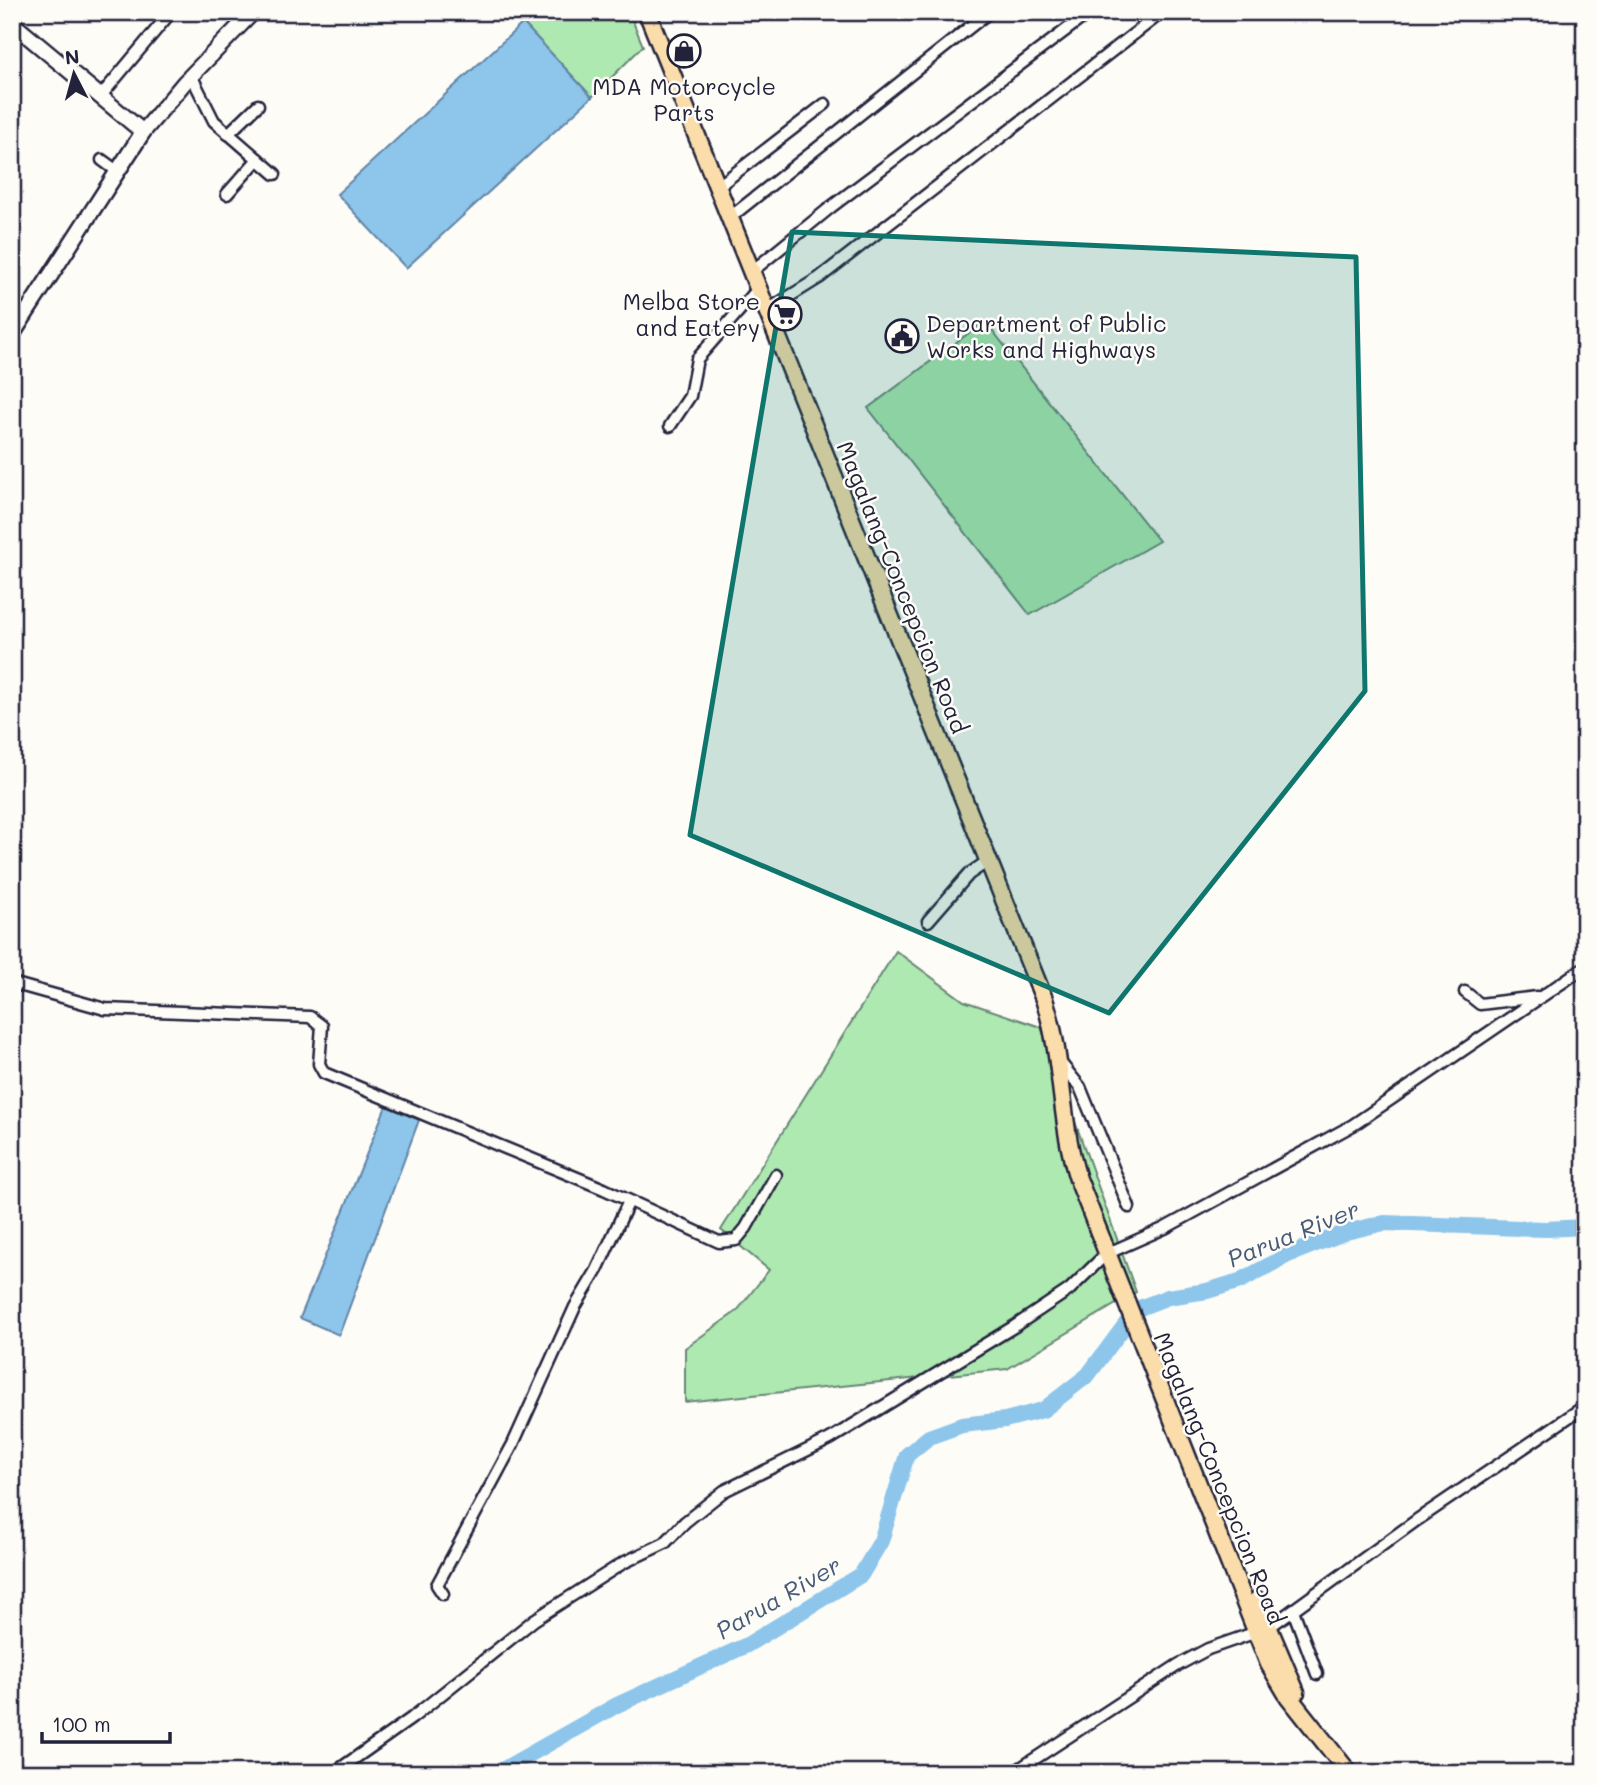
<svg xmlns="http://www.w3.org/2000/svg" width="1597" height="1785" viewBox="0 0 1597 1785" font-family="Mali,sans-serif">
<rect width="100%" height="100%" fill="#fdfcf7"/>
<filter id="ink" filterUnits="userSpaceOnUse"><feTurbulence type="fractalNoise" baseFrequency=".0143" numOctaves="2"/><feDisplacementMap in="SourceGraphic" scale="14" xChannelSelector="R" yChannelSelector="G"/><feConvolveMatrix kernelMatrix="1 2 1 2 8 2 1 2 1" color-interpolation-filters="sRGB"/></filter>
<g filter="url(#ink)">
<g fill="#ade9b0" stroke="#688676" stroke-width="2">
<polygon points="535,12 629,12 643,46 592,97 523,23"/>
<polygon points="985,321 1159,541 1030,615 868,408"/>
<polygon points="896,951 964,1001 1041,1027 1136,1292 1007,1369 685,1402 685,1348 737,1311 769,1270 721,1230"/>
</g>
<g fill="#8dc5eb" stroke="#6284a5" stroke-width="2">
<polygon points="523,23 592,97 406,268 337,194"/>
<polygon points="386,1106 419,1120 339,1335 300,1318"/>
</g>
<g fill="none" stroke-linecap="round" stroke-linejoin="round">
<polyline stroke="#8dc5eb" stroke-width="16" points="497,1773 617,1705 747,1645 861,1575 881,1541 907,1455 929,1437 962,1425 1005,1420 1043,1410 1088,1375 1137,1309 1168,1297 1207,1291 1240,1281 1288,1255 1346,1232 1384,1223 1545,1229 1585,1227"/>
<defs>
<g id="street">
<polyline points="191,75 214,121 275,174"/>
<polyline points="100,97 171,12"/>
<polyline points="228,134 258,105"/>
<polyline points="102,160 117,171"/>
<polyline points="716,188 825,104"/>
<polyline points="227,194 258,159"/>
<polyline points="728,219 989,12"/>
<polyline points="750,273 831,207 1090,12"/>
<polyline points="766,311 819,278 1161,13"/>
<polyline points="670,426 690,396 697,359 757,290"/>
<polyline points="928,921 969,874 988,861"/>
<polyline points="12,983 105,1009 310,1017 322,1026 319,1064 324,1073 604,1189 719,1242 736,1240 746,1228 776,1175"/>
<polyline points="1465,992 1480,1004 1537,997"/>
<polyline points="1059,1061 1080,1087 1129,1207"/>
<polyline points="443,1594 437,1585 513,1444 575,1307 597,1270 629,1201"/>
<polyline points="1293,1610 1317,1674"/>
<polyline points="334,1773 412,1718 534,1620 623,1563 665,1543 685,1522 724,1491 830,1439 1015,1326 1069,1290 1106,1254 1165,1228 1353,1125 1585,967"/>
<polyline points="1013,1773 1178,1665 1208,1649 1268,1628 1417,1520 1585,1406"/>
</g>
<g id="secondary">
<polyline points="12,23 143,132"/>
<polyline points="12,335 143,132 184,83 253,12"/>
</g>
<g id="primary">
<path d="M647 12 1044 999C1064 1058 1059 1120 1078 1179L1269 1664 1288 1696 1349 1773"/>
<polyline points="1257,1600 1296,1692"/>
</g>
</defs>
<use href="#street" stroke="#22223b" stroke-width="15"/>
<use href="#secondary" stroke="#22223b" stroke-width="19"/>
<use href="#primary" stroke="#22223b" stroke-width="21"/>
<use href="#street" stroke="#fdfcf7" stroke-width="10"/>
<use href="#secondary" stroke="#fdfcf7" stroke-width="14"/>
<use href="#primary" stroke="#faddab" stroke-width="16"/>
</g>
</g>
<path fill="#0f766e" fill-opacity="0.2" stroke="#0f766e" stroke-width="5" stroke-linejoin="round" d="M792 232 1356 257 1365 691 1109 1013 690 835Z"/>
<defs>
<symbol id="shop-ring" viewBox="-11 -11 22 22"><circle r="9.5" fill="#fdfcf7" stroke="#22223b" stroke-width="1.5"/><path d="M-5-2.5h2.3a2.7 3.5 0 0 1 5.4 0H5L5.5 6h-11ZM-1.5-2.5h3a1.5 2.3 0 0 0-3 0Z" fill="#22223b"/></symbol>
<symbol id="supermarket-ring" viewBox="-11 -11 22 22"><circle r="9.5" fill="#fdfcf7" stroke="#22223b" stroke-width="1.5"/><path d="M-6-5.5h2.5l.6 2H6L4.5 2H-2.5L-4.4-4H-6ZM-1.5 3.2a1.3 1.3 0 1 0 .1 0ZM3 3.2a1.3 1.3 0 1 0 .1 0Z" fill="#22223b"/></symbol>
<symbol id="civic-ring" viewBox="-11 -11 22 22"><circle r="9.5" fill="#fdfcf7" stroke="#22223b" stroke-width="1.5"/><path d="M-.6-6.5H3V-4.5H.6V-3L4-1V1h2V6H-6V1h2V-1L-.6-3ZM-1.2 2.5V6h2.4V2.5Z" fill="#22223b"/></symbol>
</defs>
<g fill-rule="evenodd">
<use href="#shop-ring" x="665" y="32" width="38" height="38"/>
<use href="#supermarket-ring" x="766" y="295" width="38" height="38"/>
<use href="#civic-ring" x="883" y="317" width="38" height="38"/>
</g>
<g text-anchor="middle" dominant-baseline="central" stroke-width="5" stroke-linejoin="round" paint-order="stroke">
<g font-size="23" fill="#22223b" stroke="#fdfcf7">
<text x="684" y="86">MDA Motorcycle<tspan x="684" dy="26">Parts</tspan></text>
<text x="760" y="301" text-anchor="end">Melba Store<tspan x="760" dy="26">and Eatery</tspan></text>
<text x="926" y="323" text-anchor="start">Department of Public<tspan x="926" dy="26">Works and Highways</tspan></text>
</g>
<g font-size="23" fill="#22223b" stroke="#fdfcf7">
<text transform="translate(903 587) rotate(68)">Magalang-Concepcion Road</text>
<text transform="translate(1220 1478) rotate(68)">Magalang-Concepcion Road</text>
</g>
<g font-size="24" font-style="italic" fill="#475b79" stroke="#fdfcf7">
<text transform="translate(1293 1233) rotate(-22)">Parua River</text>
<text transform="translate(778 1597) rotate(-30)">Parua River</text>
</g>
</g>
<rect width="1597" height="1785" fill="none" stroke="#fdfcf7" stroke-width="42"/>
<rect x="21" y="21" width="1555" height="1743" fill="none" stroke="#22223b" stroke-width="2.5" filter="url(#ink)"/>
<g transform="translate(74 74) rotate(354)" stroke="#fdfcf7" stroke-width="5" paint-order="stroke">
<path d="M0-5L12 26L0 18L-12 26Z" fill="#22223b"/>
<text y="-10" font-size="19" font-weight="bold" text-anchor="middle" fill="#22223b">N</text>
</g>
<path d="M42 1732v10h128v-10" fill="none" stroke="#22223b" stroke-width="3.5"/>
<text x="52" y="1732" font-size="21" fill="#22223b" stroke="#fdfcf7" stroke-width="5" paint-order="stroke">100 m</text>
</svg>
